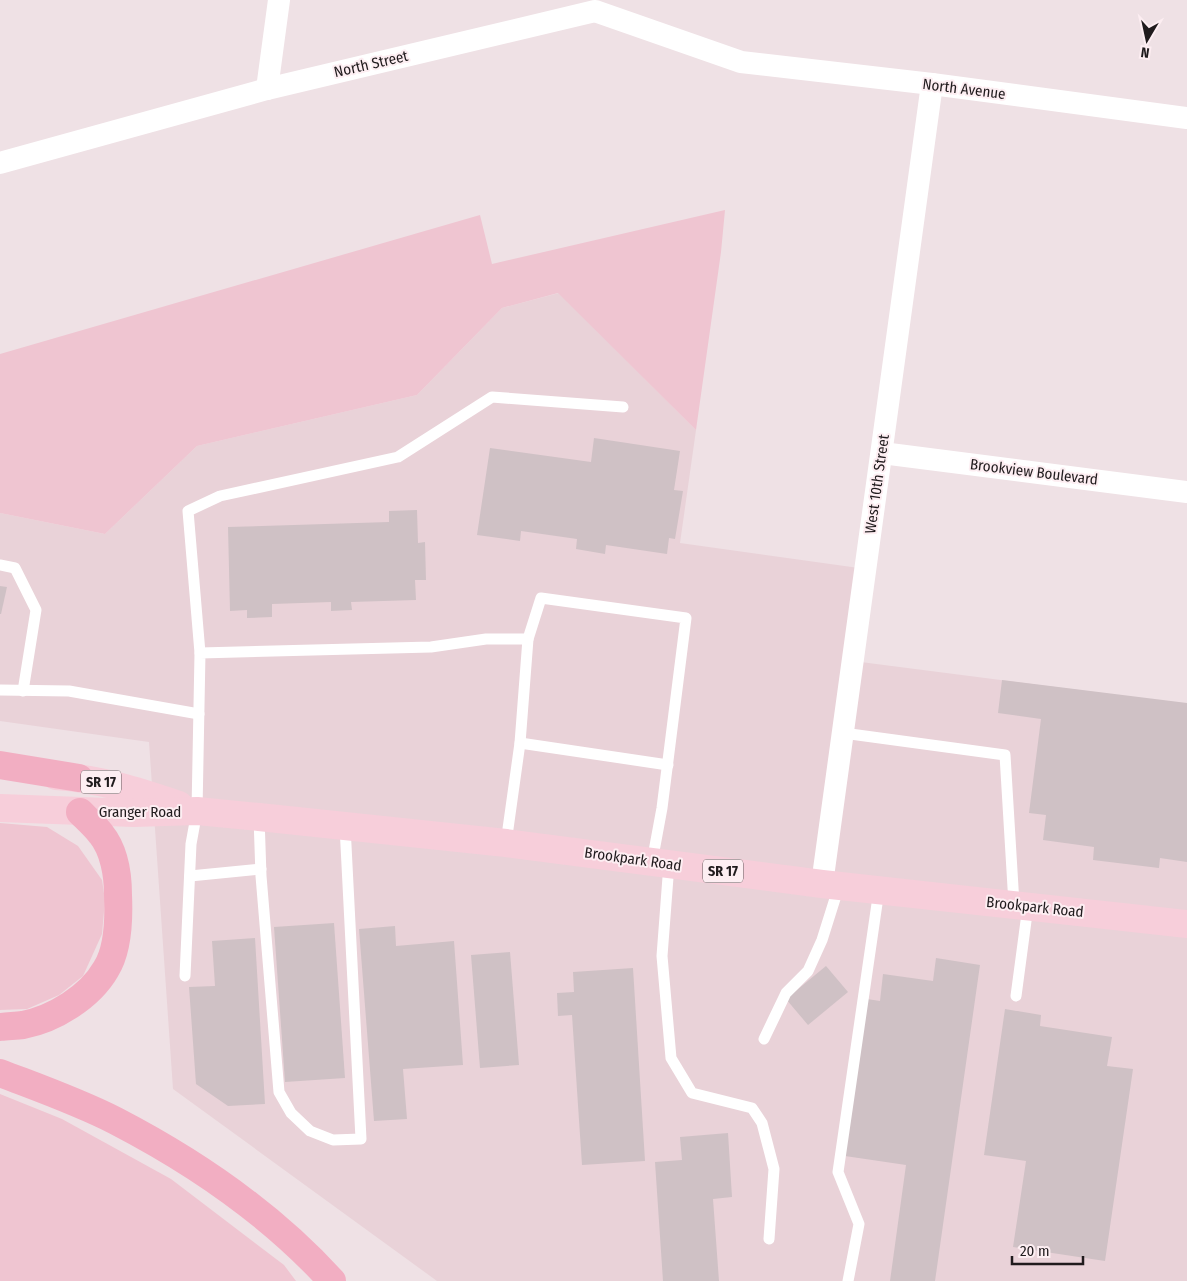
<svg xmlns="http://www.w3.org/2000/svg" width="1187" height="1281" viewBox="0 0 1187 1281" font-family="'Fira Sans Condensed',sans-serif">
<rect width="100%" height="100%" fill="#efe1e5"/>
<polygon fill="#e9d2d8" points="559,293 696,430 680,543 866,569 853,661 1187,704 1187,1281 437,1281 173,1089 149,742 0,721 0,513 105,534 197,446 417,395 502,308"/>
<g fill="#efc5d1">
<polygon points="725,210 721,252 696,430 558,293 502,308 417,395 197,446 105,534 0,513 0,354 480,215 492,264"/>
<polygon points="0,823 47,827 78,846 102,880 105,900 102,934 83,976 59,995 27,1009 0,1010"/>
<polygon points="0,1094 62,1119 171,1179 284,1265 296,1281 0,1281"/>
</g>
<g fill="#cfc1c5">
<polygon points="594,438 680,451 674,490 683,491 675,539 669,538 667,554 606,545 605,554 576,549 577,539 521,531 520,541 477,535 490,448 591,462"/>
<polygon points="417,510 418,543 425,542 426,580 415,580 416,600 351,602 352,610 331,611 331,602 272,604 272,617 247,618 247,610 230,611 228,527 389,522 389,511"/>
<polygon points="0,586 7,587 1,614 0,614"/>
<polygon points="1002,680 1187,703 1187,862 1160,858 1159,868 1093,860 1094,847 1043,840 1046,815 1029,813 1041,719 998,713"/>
<polygon points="334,923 345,1078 285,1082 274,927"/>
<polygon points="395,926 396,946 454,941 463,1065 403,1069 407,1119 374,1121 359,929"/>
<polygon points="255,938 265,1104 228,1106 196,1084 189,987 215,986 212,941"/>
<polygon points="510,952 519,1065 480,1068 471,955"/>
<polygon points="936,958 980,965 935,1281 890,1281 906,1165 845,1156 867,999 880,1001 883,974 933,981"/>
<polygon points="826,966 848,992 808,1025 786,999"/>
<polygon points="633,968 645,1161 582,1165 572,1015 558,1016 557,993 574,992 573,972"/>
<polygon points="1005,1009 1041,1015 1040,1026 1112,1037 1107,1066 1133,1069 1105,1261 1013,1247 1026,1161 984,1155"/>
<polygon points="728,1133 732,1197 713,1199 719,1281 663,1281 655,1162 682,1160 680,1137"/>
</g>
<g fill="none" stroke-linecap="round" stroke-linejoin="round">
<g stroke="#fff" stroke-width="11">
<polyline points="0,565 15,568 36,610 23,691"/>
<polyline points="528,639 541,598 686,618 662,808 652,862"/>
<polyline points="200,653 188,511 220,496 398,457 492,397 623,407"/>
<polyline points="0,690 69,691 199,714"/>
<polyline points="843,733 1005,755 1014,904"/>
<polyline points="520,743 668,765"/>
<polyline points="259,817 261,876 279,1092 291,1113 310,1131 333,1140 361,1139 345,826"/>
<polyline points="669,864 662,956 671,1058 692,1093 752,1108 762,1123 774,1169 769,1239"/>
<polyline points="190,876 261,869"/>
<polyline points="185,976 191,844 197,811 200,653 431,647 486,639 528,639 520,743 506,843"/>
<polyline points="1016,996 1028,906"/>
<polyline points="764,1039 786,993 808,971 822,940 839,886"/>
<polyline points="848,1281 859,1224 838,1172 879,890"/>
</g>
<g stroke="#fff" stroke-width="22">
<polyline points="267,89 279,0"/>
<polyline points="0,163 267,89 595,11 741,62 932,84 1187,118"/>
<polyline points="882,453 1187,492"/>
<polyline points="822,884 932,84"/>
</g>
<g stroke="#f7ceda" stroke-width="28">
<path d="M56 776C101 779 137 791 179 805"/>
<polyline points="0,808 134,813 197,811 259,817 506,843 822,884 1187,924"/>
</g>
<g stroke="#f2aec2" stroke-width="28">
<polyline points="0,765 79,778"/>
<path d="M0 1027C7 1026 15 1026 23 1025 54 1019 90 997 106 969 118 950 119 917 118 895 118 875 114 850 101 834 95 826 87 819 80 812"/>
<path d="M0 1073C39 1088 79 1102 116 1121 195 1162 272 1215 332 1281"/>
</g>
</g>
<g text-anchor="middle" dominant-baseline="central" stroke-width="4" stroke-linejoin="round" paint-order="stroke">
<g fill="#fdeef2" stroke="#625a5d" stroke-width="1">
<rect x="81" y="770.5" width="40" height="23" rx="4"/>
<rect x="703" y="859.5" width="40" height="23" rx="4"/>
</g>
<g font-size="14" font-weight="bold" fill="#201b1d">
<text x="101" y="782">SR 17</text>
<text x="723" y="871">SR 17</text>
</g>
<g font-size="15" fill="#201b1d" stroke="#fdeef2">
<text transform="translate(371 64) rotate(-13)">North Street</text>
<text transform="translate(964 89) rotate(7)">North Avenue</text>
<text transform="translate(1034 472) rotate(7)">Brookview Boulevard</text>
<text transform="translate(877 484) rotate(-82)">West 10th Street</text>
<text x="140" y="812">Granger Road</text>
<text transform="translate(633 859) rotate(8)">Brookpark Road</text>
<text transform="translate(1035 907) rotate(6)">Brookpark Road</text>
</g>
</g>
<g transform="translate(1147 40) rotate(189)" stroke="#fdeef2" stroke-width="4" paint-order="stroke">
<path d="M0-4L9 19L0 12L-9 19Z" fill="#201b1d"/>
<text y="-8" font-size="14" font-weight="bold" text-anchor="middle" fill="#201b1d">N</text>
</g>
<path d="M1012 1256v8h71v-8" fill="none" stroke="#201b1d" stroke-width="2.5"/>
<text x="1020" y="1256" font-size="15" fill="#201b1d" stroke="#fdeef2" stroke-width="4" paint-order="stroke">20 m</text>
</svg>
